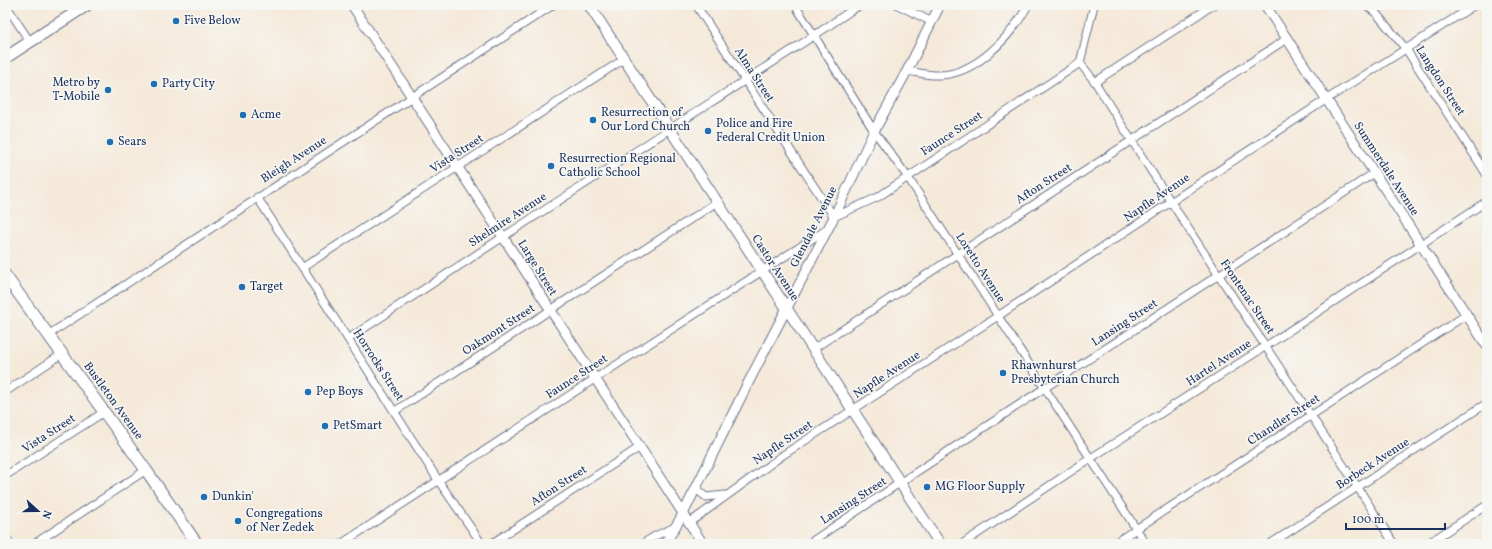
<svg xmlns="http://www.w3.org/2000/svg" width="1492" height="549" viewBox="0 0 1492 549" font-family="Vollkorn,serif">
<rect width="100%" height="100%" fill="#f6f6f2"/>
<filter id="ink" filterUnits="userSpaceOnUse"><feTurbulence type="fractalNoise" baseFrequency=".025" numOctaves="2"/><feDisplacementMap in="SourceGraphic" scale="8" xChannelSelector="R" yChannelSelector="G"/><feConvolveMatrix kernelMatrix="1 2 1 2 8 2 1 2 1" color-interpolation-filters="sRGB"/></filter>
<filter id="wash" filterUnits="userSpaceOnUse"><feTurbulence type="fractalNoise" baseFrequency=".012" numOctaves="4" result="noise"/><feDisplacementMap in="SourceGraphic" scale="16" xChannelSelector="R" yChannelSelector="G"/><feGaussianBlur stdDeviation="0.9" result="paint"/><feColorMatrix in="noise" values="0 0 0 0 0 0 0 0 0 0 0 0 0 0 0 0 0 1.4 0 .05"/><feComposite in="paint" operator="in"/></filter>
<g filter="url(#wash)">
<rect width="100%" height="100%" fill="#f5e9d9"/>
</g>
<g filter="url(#ink)">
<g fill="none" stroke-linecap="round" stroke-linejoin="round">
<defs>
<g id="minor">
<polyline points="6,5 30,42"/>
<polyline points="696,5 834,217 878,197 1080,63"/>
<polyline points="795,5 874,131 907,176 1146,544"/>
<polyline points="898,5 932,22"/>
<polyline points="1365,5 1376,13 1406,49 1487,175"/>
<path d="M1080 63 1095 82C1191 238 1296 389 1394 544"/>
<polyline points="1080,63 1094,5"/>
<path d="M907 71C916 72 926 75 935 75 974 77 1011 37 1028 5"/>
<polyline points="1095,82 1213,5"/>
<polyline points="257,197 438,480 482,544"/>
<polyline points="302,268 624,59"/>
<polyline points="48,335 553,5"/>
<polyline points="348,339 503,237 815,35 855,8 863,5"/>
<polyline points="813,349 1288,38"/>
<polyline points="5,392 62,354"/>
<polyline points="395,411 717,202"/>
<polyline points="5,476 104,412"/>
<polyline points="696,489 706,497 725,495"/>
<polyline points="689,523 783,455 998,316 1327,99 1475,5"/>
<polyline points="5,536 10,544"/>
<polyline points="34,544 146,470"/>
<polyline points="341,544 596,378 826,230"/>
<polyline points="491,544 640,447"/>
<polyline points="642,544 655,536 675,527"/>
<path d="M808 544C995 418 1186 298 1374 173"/>
<polyline points="962,544 1091,458 1266,346 1487,201"/>
<polyline points="1113,544 1466,315"/>
<polyline points="1270,544 1487,403"/>
<polyline points="1427,544 1487,505"/>
</g>
<g id="tertiary">
<polyline points="352,5 703,544"/>
<polyline points="1265,5 1487,346"/>
<polyline points="665,544 683,514 745,389 834,217 874,131 907,71 940,5"/>
</g>
<polyline id="secondary" points="589,5 940,544"/>
<g id="primary">
<polyline points="5,58 87,5"/>
<polyline points="5,275 146,470 197,544"/>
</g>
</defs>
<use href="#minor" stroke="#677089" stroke-width="9"/>
<use href="#tertiary" stroke="#677089" stroke-width="11"/>
<use href="#secondary" stroke="#677089" stroke-width="12"/>
<use href="#primary" stroke="#677089" stroke-width="13"/>
<use href="#minor" stroke="#fff" stroke-width="7"/>
<use href="#tertiary" stroke="#fff" stroke-width="9"/>
<use href="#secondary" stroke="#fff" stroke-width="10"/>
<use href="#primary" stroke="#fff" stroke-width="11"/>
</g>
</g>
<g fill="#1f6fb2" stroke="#f6f6f2" stroke-width="1.5">
<circle cx="176" cy="21" r="4"/>
<circle cx="154" cy="84" r="4"/>
<circle cx="108" cy="90" r="4"/>
<circle cx="243" cy="115" r="4"/>
<circle cx="593" cy="120" r="4"/>
<circle cx="708" cy="131" r="4"/>
<circle cx="110" cy="142" r="4"/>
<circle cx="551" cy="166" r="4"/>
<circle cx="242" cy="287" r="4"/>
<circle cx="1003" cy="373" r="4"/>
<circle cx="308" cy="392" r="4"/>
<circle cx="325" cy="426" r="4"/>
<circle cx="927" cy="487" r="4"/>
<circle cx="204" cy="497" r="4"/>
<circle cx="238" cy="521" r="4"/>
</g>
<g text-anchor="middle" dominant-baseline="central" stroke-width="3.5" stroke-linejoin="round" paint-order="stroke">
<g font-size="12" fill="#1b2f5e" stroke="#f6f6f2" text-anchor="start">
<text x="184" y="21">Five Below</text>
<text x="100" y="83" text-anchor="end">Metro by<tspan x="100" dy="14">T-Mobile</tspan></text>
<text x="162" y="84">Party City</text>
<text x="601" y="113">Resurrection of<tspan x="601" dy="14">Our Lord Church</tspan></text>
<text x="251" y="115">Acme</text>
<text x="716" y="124">Police and Fire<tspan x="716" dy="14">Federal Credit Union</tspan></text>
<text x="118" y="142">Sears</text>
<text x="559" y="159">Resurrection Regional<tspan x="559" dy="14">Catholic School</tspan></text>
<text x="250" y="287">Target</text>
<text x="1011" y="366">Rhawnhurst<tspan x="1011" dy="14">Presbyterian Church</tspan></text>
<text x="316" y="392">Pep Boys</text>
<text x="333" y="426">PetSmart</text>
<text x="935" y="487">MG Floor Supply</text>
<text x="212" y="497">Dunkin'</text>
<text x="246" y="514">Congregations<tspan x="246" dy="14">of Ner Zedek</tspan></text>
</g>
<g font-size="12" fill="#1b2f5e" stroke="#f6f6f2">
<text transform="translate(754 75) rotate(57)">Alma Street</text>
<text transform="translate(1440 81) rotate(57)">Langdon Street</text>
<text transform="translate(952 134) rotate(-33)">Faunce Street</text>
<text transform="translate(457 154) rotate(-33)">Vista Street</text>
<text transform="translate(294 160) rotate(-33)">Bleigh Avenue</text>
<text transform="translate(1386 169) rotate(57)">Summerdale Avenue</text>
<text transform="translate(1044 184) rotate(-33)">Afton Street</text>
<text transform="translate(1157 198) rotate(-34)">Napfle Avenue</text>
<text transform="translate(508 220) rotate(-33)">Shelmire Avenue</text>
<text transform="translate(814 227) rotate(-63)">Glendale Avenue</text>
<text transform="translate(537 268) rotate(58)">Large Street</text>
<text transform="translate(775 268) rotate(57)">Castor Avenue</text>
<text transform="translate(980 268) rotate(57)">Loretto Avenue</text>
<text transform="translate(1247 297) rotate(56)">Frontenac Street</text>
<text transform="translate(1125 323) rotate(-33)">Lansing Street</text>
<text transform="translate(499 330) rotate(-33)">Oakmont Street</text>
<text transform="translate(1219 363) rotate(-33)">Hartel Avenue</text>
<text transform="translate(378 365) rotate(57)">Horrocks Street</text>
<text transform="translate(887 375) rotate(-33)">Napfle Avenue</text>
<text transform="translate(577 377) rotate(-33)">Faunce Street</text>
<text transform="translate(113 401) rotate(54)">Bustleton Avenue</text>
<text transform="translate(1284 420) rotate(-33)">Chandler Street</text>
<text transform="translate(49 434) rotate(-33)">Vista Street</text>
<text transform="translate(783 443) rotate(-34)">Napfle Street</text>
<text transform="translate(1373 464) rotate(-33)">Borbeck Avenue</text>
<text transform="translate(559 486) rotate(-33)">Afton Street</text>
<text transform="translate(854 501) rotate(-33)">Lansing Street</text>
</g>
</g>
<rect width="1492" height="549" fill="none" stroke="#f6f6f2" stroke-width="20"/>
<g transform="translate(38 511) rotate(111)" stroke="#f6f6f2" stroke-width="3" paint-order="stroke">
<path d="M0-3L7 15L0 10L-7 15Z" fill="#1b2f5e"/>
<text y="-6" font-size="11" font-weight="bold" text-anchor="middle" fill="#1b2f5e">N</text>
</g>
<path d="M1346 523v6h99v-6" fill="none" stroke="#1b2f5e" stroke-width="2"/>
<text x="1352" y="523" font-size="12" fill="#1b2f5e" stroke="#f6f6f2" stroke-width="3" paint-order="stroke">100 m</text>
</svg>
